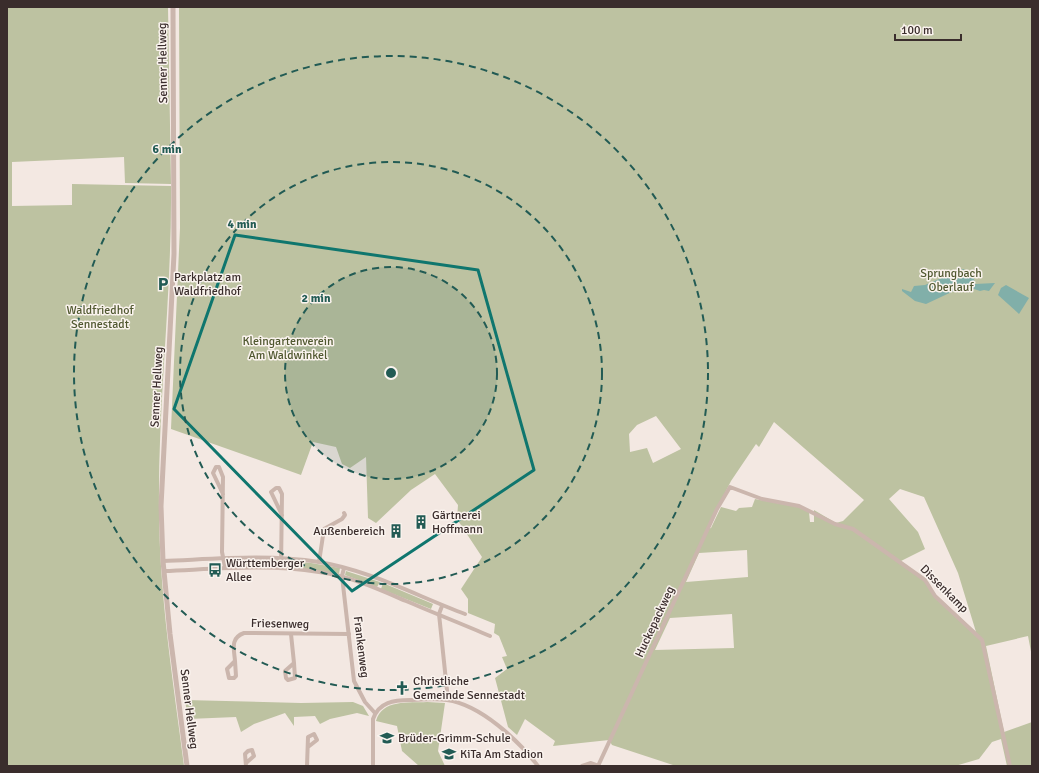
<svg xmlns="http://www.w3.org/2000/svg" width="1039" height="773" viewBox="0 0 1039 773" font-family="Signika,sans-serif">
<rect width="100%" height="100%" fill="#f3e8e2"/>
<g fill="#bdc2a1" fill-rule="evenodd">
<path d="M7 7H168L171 184 125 183 124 157 12 162V206L72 205V184L171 186C172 294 158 400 159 507 159 594 173 680 184 766H7Z"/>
<path d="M179 7H1032V657L1028 636 986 646 1004 732 1032 722V766H1007L1001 739 992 742 979 759 955 766H676L612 745 609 740 553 746 555 741 525 719 517 735 508 727 495 678 507 669 502 657 507 656 499 636 494 633 495 624 468 613V599L461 589 482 557 457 519 458 505 435 474 411 490 376 523 368 518 366 457 350 468 342 464 336 447 313 442 301 475 171 429 180 228ZM656 416 681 449 653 463 647 448 630 452 629 434 637 425ZM774 422 864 500 843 521 836 523 814 510V522H810L809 512 798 507 755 499 752 507 739 508 736 511 721 507 711 528 707 529 731 481 756 444 759 447ZM900 489 924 497 958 573 976 632 936 595 925 580 901 561 925 549 918 532 889 499ZM747 550 748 577 686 582 699 553ZM732 614 734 648 655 650 670 618Z"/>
<polygon points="230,560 278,560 278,566 231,565"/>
<polygon points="284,560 311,563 340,568 339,574 284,566"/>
<polygon points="346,571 380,582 377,587 345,575"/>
<polygon points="383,583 433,604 431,609 381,589"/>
<polygon points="185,700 301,703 353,702 363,706 369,716 357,713 330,719 320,724 315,716 294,717 294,726 285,713 254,724 241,732 236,717 188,719"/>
<path d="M427 702 445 703 438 751 445 766H419L402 751 397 726 376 721C382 699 409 703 427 702Z"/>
</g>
<g fill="#81afa9">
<polygon points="963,269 973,274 975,284 995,283 989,291 984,290 980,291 971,288 958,289 926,304 915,301 902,291 902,289 911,292 914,286 925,285"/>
<polygon points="1006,285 1029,298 1019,314 998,295 1001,288"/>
</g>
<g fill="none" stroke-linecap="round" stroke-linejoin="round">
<g stroke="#cbb6ad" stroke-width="4">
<polyline points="223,494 213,473 216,467 219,467 223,477 222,552 225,567"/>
<path d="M163 561C215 559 268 554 319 562 369 570 417 596 465 614"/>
<polyline points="319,562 324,529 342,519 345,515 344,513"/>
<polyline points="281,568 282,494 279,488 276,488 271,492 282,515"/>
<polyline points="344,568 342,576 354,681 365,702 375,713"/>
<path d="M164 571C216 569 267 564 319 572 350 576 378 589 406 601 434 613 462 624 490 636"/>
<polyline points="442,606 439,614 448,700"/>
<polyline points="291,634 294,663 285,671 286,678 288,680 295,678 294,663"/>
<path d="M235 661 236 676 234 678H229L227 669 235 661C234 649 230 638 244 633L349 634"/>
<polyline points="246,766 245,754 248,751 252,750 254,756 246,763"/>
<polyline points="307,766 308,737 314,734 317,740 308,747"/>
<path d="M373 766V719C379 702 394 700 410 700 422 700 435 698 447 700 481 705 518 740 538 766"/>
<polyline points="582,766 591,763 599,766"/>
<polyline points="598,766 717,509 730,487 762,499 799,506 835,524 853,529 925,580 935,596 982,640 1010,766"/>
</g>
<polyline stroke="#cbb6ad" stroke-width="5" points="173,7 174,254 161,506 163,561 170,634 187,766"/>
</g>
<path fill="none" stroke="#0f766e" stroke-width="3" stroke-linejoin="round" d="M235 235 478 270 534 470 352 591 174 409Z"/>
<circle cx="391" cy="373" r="106" fill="#225b54" fill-opacity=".12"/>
<g fill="none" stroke="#225b54" stroke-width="2" stroke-dasharray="7 5">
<circle cx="391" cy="373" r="106"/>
<circle cx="391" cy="373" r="211"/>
<circle cx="391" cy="373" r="317"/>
</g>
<defs>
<symbol id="parking-bare" viewBox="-9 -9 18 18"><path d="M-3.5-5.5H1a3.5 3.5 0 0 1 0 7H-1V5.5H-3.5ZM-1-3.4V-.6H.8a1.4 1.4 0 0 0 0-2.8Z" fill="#225b54" stroke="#faf3ee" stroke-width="2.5" paint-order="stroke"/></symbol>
<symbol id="building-bare" viewBox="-9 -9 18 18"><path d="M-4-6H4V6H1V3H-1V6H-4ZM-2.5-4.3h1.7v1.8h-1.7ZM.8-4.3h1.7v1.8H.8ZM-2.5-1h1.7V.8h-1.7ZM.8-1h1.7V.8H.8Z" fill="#225b54" stroke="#faf3ee" stroke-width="2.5" paint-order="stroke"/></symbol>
<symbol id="bus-bare" viewBox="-9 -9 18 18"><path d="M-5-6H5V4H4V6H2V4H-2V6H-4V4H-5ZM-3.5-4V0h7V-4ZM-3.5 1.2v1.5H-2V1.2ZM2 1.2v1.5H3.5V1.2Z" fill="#225b54" stroke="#faf3ee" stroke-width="2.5" paint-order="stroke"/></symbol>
<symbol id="church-bare" viewBox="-9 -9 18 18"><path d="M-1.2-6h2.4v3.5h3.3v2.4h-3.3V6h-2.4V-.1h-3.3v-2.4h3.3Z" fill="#225b54" stroke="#faf3ee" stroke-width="2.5" paint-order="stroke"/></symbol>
<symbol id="school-bare" viewBox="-9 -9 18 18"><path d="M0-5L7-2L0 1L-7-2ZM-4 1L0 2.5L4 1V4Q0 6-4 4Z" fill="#225b54" stroke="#faf3ee" stroke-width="2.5" paint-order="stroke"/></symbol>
</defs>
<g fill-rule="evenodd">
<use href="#parking-bare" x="153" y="274" width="20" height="20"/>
<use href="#building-bare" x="411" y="512" width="20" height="20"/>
<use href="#building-bare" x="386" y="521" width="20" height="20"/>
<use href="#bus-bare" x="205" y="560" width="20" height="20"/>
<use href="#church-bare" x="392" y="678" width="20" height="20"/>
<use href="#school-bare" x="377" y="728" width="20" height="20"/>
<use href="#school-bare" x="439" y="744" width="20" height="20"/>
</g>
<g text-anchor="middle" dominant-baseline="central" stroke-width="3" stroke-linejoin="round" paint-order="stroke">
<g font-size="12" fill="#3a2d2c" stroke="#faf3ee">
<text transform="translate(163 63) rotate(-91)">Senner Hellweg</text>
<text transform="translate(157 387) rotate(-87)">Senner Hellweg</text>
<text transform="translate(944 589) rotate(45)">Dissenkamp</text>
<text transform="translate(655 622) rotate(-65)">Huckepackweg</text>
<text transform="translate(280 624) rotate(1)">Friesenweg</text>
<text transform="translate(361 647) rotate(83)">Frankenweg</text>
<text transform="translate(189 709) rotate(83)">Senner Hellweg</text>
</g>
<g font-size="12" fill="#505830" stroke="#faf3ee">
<text x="951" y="273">Sprungbach<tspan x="951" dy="14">Oberlauf</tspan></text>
<text x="100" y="310">Waldfriedhof<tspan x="100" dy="14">Sennestadt</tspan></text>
<text x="288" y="341">Kleingartenverein<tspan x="288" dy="14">Am Waldwinkel</tspan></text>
</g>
<g font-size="12" fill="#3a2d2c" stroke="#faf3ee" text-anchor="start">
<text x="174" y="277">Parkplatz am<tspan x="174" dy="14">Waldfriedhof</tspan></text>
<text x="432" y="515">Gärtnerei<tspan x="432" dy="14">Hoffmann</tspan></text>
<text x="385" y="531" text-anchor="end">Außenbereich</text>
<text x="226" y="563">Württemberger<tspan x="226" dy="14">Allee</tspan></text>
<text x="413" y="681">Christliche<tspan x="413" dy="14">Gemeinde Sennestadt</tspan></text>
<text x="398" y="738">Brüder-Grimm-Schule</text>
<text x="460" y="754">KiTa Am Stadion</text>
</g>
</g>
<circle cx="391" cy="373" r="6" fill="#225b54" stroke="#faf3ee" stroke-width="2"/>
<g font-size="12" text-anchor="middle" font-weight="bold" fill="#225b54" stroke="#faf3ee" stroke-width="3" stroke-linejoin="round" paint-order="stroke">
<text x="167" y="153">6 min</text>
<text x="242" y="228">4 min</text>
<text x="316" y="302">2 min</text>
</g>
<rect width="1039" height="773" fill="none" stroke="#3a2d2c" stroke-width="16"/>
<path d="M895 34v6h66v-6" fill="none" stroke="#3a2d2c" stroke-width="2"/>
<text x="901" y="34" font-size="12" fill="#3a2d2c" stroke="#faf3ee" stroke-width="3" paint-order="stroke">100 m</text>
</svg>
